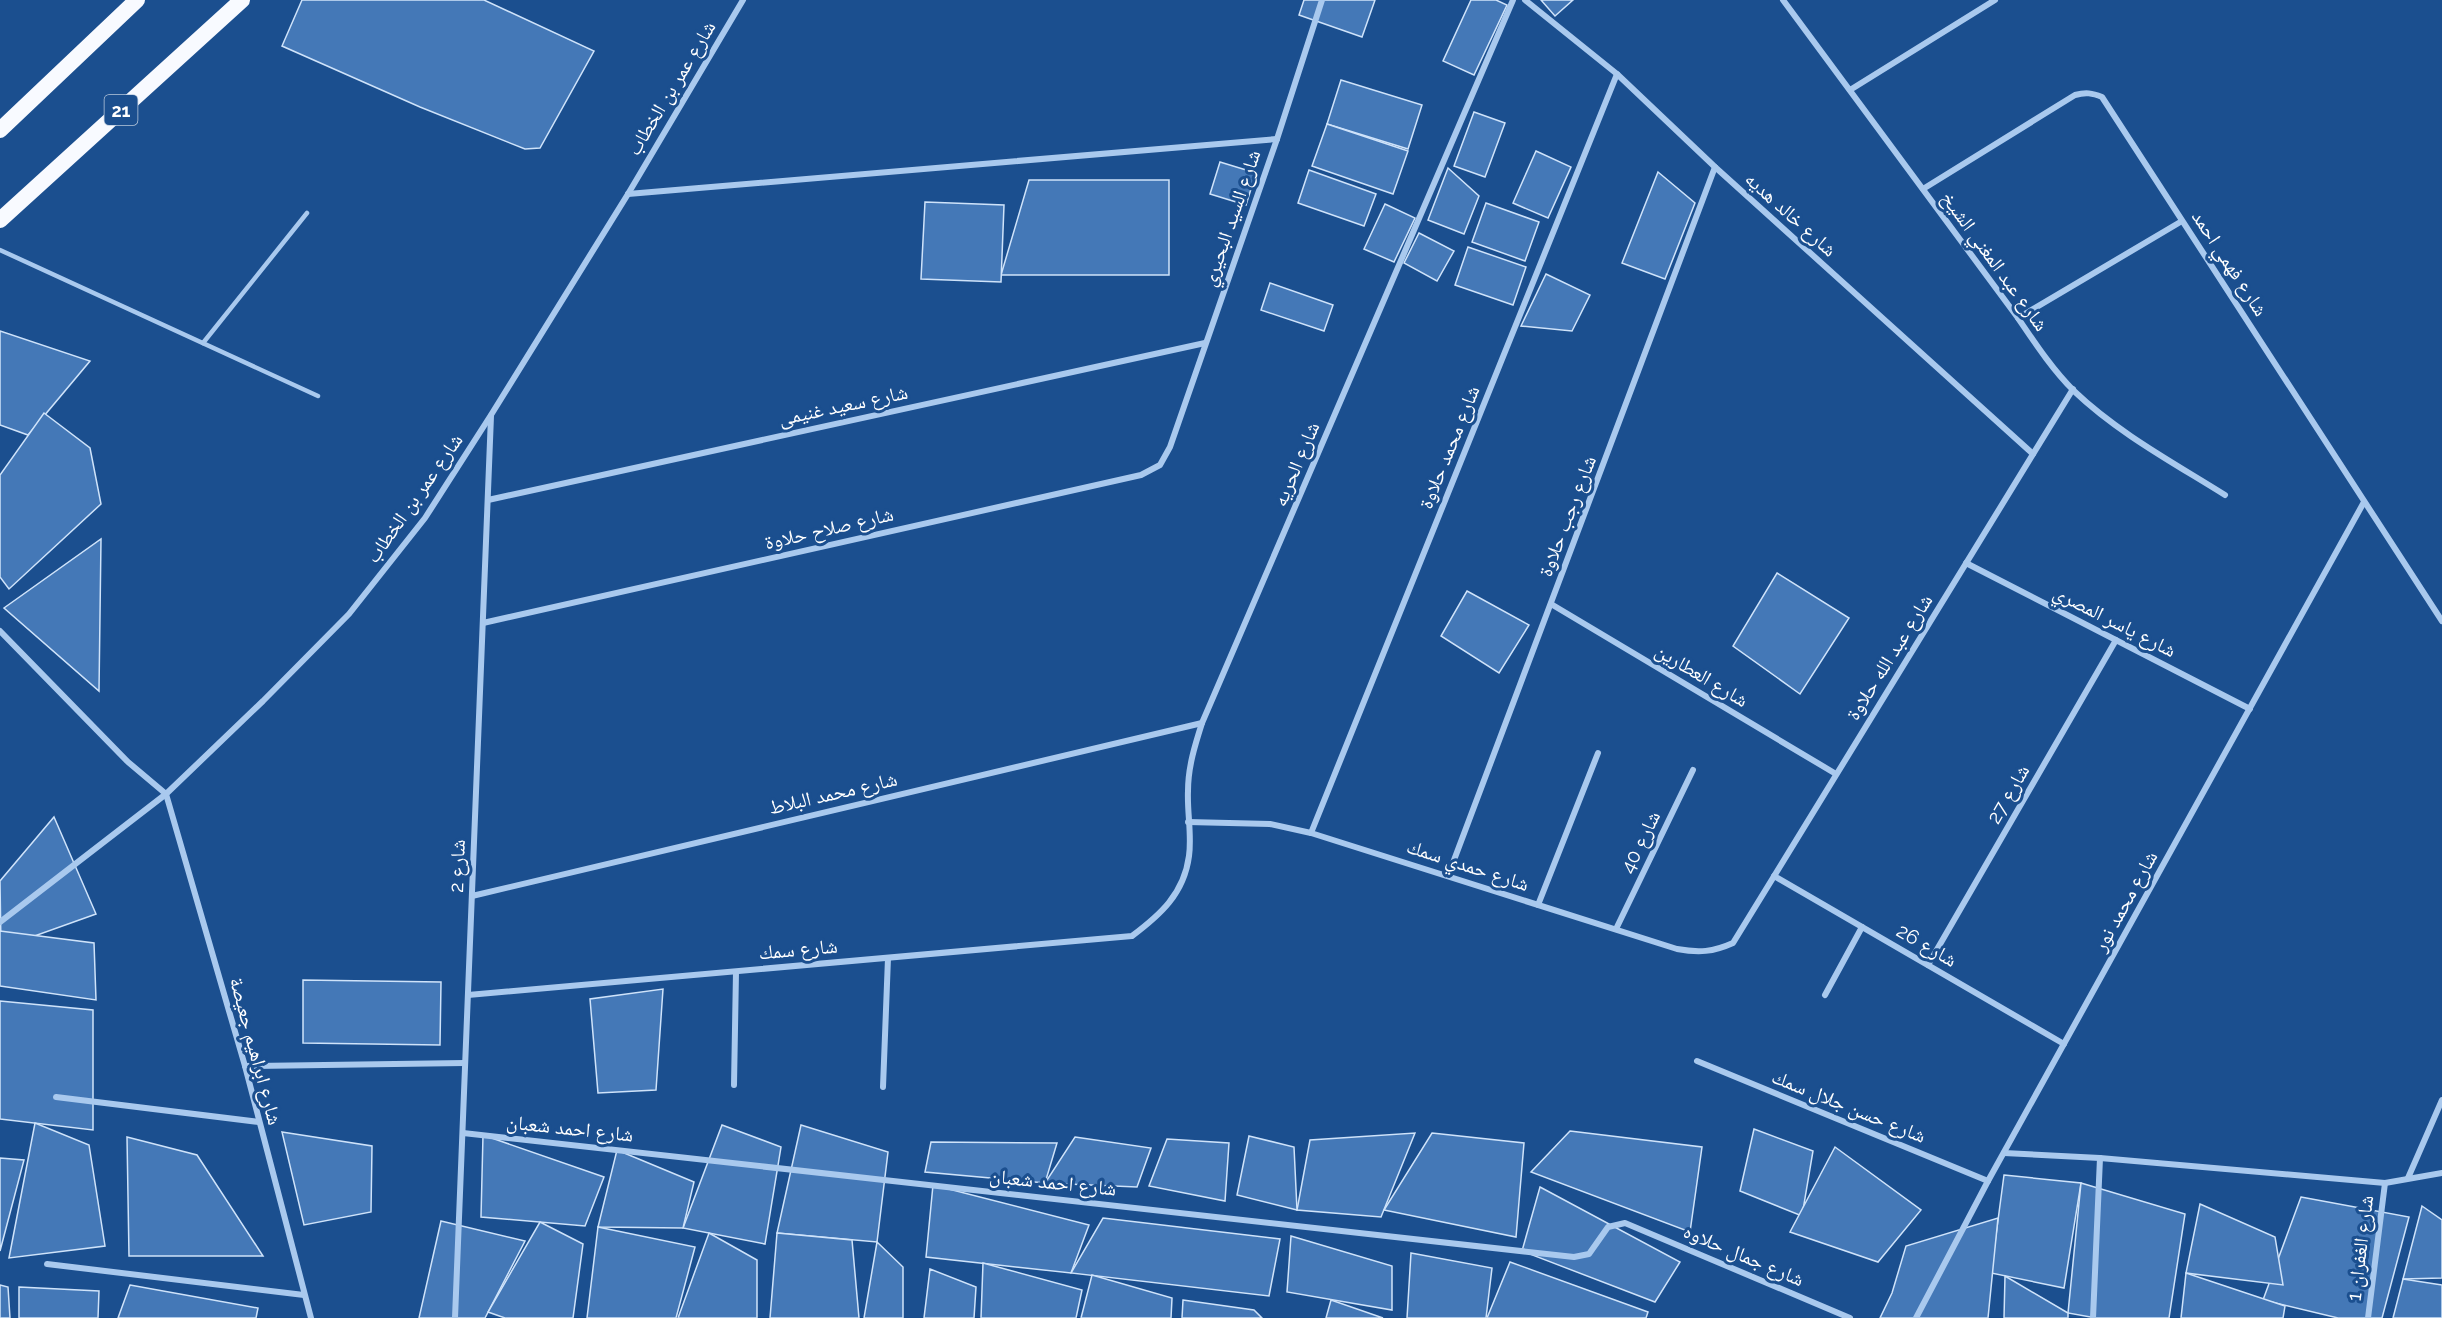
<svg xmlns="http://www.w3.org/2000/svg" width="2442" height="1318" viewBox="0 0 2442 1318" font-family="Raleway,'Noto Naskh Arabic',sans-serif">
<rect width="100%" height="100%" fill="#1b4f8f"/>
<g fill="#4478b7" stroke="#cfe3fa" stroke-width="1.5">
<polygon points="302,0 484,0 594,51 540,148 525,149 420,107 282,46"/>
<polygon points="1304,0 1375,0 1362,37 1299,15"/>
<polygon points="1471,0 1496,0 1507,5 1474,75 1443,61"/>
<polygon points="1541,0 1573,0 1555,16"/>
<polygon points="1341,80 1422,105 1408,149 1327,124"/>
<polygon points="1474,112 1505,123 1485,177 1454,166"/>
<polygon points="1327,124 1408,151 1393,194 1312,166"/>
<polygon points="1536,151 1571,167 1548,218 1513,203"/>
<polygon points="1220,162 1256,173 1246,205 1210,194"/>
<polygon points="1448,168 1479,196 1464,234 1428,220"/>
<polygon points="1309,170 1376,194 1364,226 1298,203"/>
<polygon points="1658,172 1695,203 1665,279 1622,263"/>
<polygon points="1029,180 1169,180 1169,275 1001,275"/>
<polygon points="925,202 1004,205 1001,282 921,279"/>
<polygon points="1486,203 1539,222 1525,261 1472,242"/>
<polygon points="1385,204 1415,218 1394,262 1364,249"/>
<polygon points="1419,233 1454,251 1437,281 1404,263"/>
<polygon points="1468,247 1526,267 1513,305 1455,285"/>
<polygon points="1546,274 1590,295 1572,331 1521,326"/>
<polygon points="1270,283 1333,305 1324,331 1261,310"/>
<polygon points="0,331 90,361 28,435 0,425"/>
<polygon points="44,413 90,448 101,504 9,589 0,577 0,475"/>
<polygon points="101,539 99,691 4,608"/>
<polygon points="1777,573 1849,618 1800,694 1733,646"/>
<polygon points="1467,591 1529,625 1499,673 1441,636"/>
<polygon points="54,817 96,914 1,948 0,881"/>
<polygon points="0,931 94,943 96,1000 0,986"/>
<polygon points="303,980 441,982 440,1045 303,1043"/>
<polygon points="663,989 656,1090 598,1093 590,999"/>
<polygon points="0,1001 93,1010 93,1130 0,1119"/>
<polygon points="35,1123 89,1145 105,1246 9,1258"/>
<polygon points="722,1125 781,1147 765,1244 683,1228"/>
<polygon points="801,1125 888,1152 877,1242 777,1233"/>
<polygon points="1754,1129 1813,1151 1802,1216 1740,1191"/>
<polygon points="1570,1131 1702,1147 1690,1232 1531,1172"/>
<polygon points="282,1132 372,1146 371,1212 304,1225"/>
<polygon points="1415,1133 1381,1217 1297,1210 1310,1140"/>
<polygon points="1432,1133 1524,1143 1516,1237 1384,1210"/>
<polygon points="483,1135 604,1177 585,1226 481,1217"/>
<polygon points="1249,1136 1294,1147 1297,1210 1237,1195"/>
<polygon points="127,1137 197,1155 263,1256 129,1256"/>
<polygon points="1075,1137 1151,1148 1137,1187 1045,1183"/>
<polygon points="1167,1139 1229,1143 1225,1201 1149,1186"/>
<polygon points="931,1142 1057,1143 1045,1183 925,1172"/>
<polygon points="1835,1147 1921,1210 1878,1262 1790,1232"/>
<polygon points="617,1150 694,1182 683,1228 598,1227"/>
<polygon points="0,1158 24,1160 0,1251"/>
<polygon points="2004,1175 2081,1183 2064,1288 1991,1273"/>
<polygon points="2081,1183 2185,1214 2169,1318 2096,1318 2068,1313"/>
<polygon points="933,1185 1089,1225 1071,1273 926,1257"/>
<polygon points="1540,1187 1680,1262 1655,1302 1522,1251"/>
<polygon points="2301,1197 2409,1217 2382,1318 2338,1318 2263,1300"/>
<polygon points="2200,1204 2275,1237 2283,1285 2186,1273"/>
<polygon points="2422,1206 2442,1220 2442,1278 2403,1279"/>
<polygon points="1103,1218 1280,1239 1269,1296 1071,1273"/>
<polygon points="1998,1218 1988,1318 1880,1318 1892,1293 1906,1246"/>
<polygon points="441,1221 525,1241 485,1318 419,1318"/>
<polygon points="540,1222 583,1244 573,1318 505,1318 488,1312"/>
<polygon points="598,1227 695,1247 676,1318 587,1318"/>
<polygon points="709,1233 757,1260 757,1318 678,1318"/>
<polygon points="777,1233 852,1240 859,1318 770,1318"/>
<polygon points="1291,1236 1392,1266 1392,1310 1287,1292"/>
<polygon points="877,1242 903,1267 903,1318 864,1318"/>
<polygon points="1411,1253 1492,1268 1486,1318 1407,1318"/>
<polygon points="1510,1262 1648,1312 1646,1318 1487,1318"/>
<polygon points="983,1263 1082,1290 1076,1318 981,1318"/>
<polygon points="930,1269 976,1287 974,1318 924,1318"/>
<polygon points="2186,1273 2285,1306 2283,1318 2181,1318"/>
<polygon points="1092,1275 1172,1298 1171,1318 1081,1318"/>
<polygon points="2005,1276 2068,1313 2068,1318 2004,1318"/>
<polygon points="2403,1279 2442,1285 2442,1318 2393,1318"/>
<polygon points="0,1285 8,1287 10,1318 0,1318"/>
<polygon points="130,1285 258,1308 256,1318 118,1318"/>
<polygon points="19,1287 99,1291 98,1318 19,1318"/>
<polygon points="1183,1300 1254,1310 1262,1318 1182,1318"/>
<polygon points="1331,1300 1383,1318 1326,1318"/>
</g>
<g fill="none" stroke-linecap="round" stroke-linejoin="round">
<g stroke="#a9c9ee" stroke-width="4.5">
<polyline points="0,250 318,396"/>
<polyline points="203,343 307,213"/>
</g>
<g stroke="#a9c9ee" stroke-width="6">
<polyline points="1525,0 1617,74 1715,167 2033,454"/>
<path d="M1783 0 2018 318C2035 343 2052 369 2074 391 2118 433 2174 463 2225 495"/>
<polyline points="1850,90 1995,0"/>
<path d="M1923 189 2075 95C2086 92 2092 93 2102 97L2442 621"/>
<polyline points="628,194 1277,139"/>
<polyline points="2018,318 2182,221"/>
<polyline points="488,500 1205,343"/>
<polyline points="1966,563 2250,709"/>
<polyline points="1551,604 1836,774"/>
<polyline points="483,623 1141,475 1160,465 1170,447 1277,139 1322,0"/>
<polyline points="0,631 128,762 166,794 245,1066 311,1318"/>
<path d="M1188 822 1270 824 1311 833 1677 949C1699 953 1713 952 1733 943L2073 389"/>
<polyline points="1311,833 1617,74"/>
<polyline points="1448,876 1715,167"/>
<polyline points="1774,876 2064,1044"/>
<polyline points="472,896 1202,723"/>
<polyline points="1538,905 1598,753"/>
<polyline points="0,922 166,794 263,701 349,614 425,518 491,415 628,194 743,0"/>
<polyline points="1616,929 1693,770"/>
<polyline points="1928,965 2116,640"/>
<path d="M468 995 1132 936C1160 915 1184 894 1189 856 1192 835 1187 812 1188 791 1188 767 1195 745 1202 723L1513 0"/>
<polyline points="1825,995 1862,927"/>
<polyline points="1697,1061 1988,1181"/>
<polyline points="245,1066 465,1063"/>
<polyline points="734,1085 736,972"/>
<polyline points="883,1087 888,958"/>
<polyline points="56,1097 259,1122"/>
<polyline points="463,1133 1574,1257 1589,1254 1608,1227 1625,1223 1850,1318"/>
<polyline points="2004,1153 2100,1158 2385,1183 2442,1173"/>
<polyline points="2408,1178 2442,1100"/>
<polyline points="47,1264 304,1295"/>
<polyline points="455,1318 491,416"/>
<polyline points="1916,1318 1988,1181 2364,502"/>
<polyline points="2093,1318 2100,1158"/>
<polyline points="2368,1318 2385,1183"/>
</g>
<g stroke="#f8faff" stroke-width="16">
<polyline points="0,130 137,0"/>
<polyline points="0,220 242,0"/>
</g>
</g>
<g text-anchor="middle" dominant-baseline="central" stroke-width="6" stroke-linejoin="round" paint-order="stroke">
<rect fill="#1b4f8f" stroke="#bbcadd" stroke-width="1.5" x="104.5" y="95" width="33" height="30" rx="4.5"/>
<g font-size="18" font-weight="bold" fill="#fff">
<text x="121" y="110">21</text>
</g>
<g font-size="20" fill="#fff" stroke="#1b4f8f">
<text transform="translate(671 88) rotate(-59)">شارع عمر بن الخطاب</text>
<text transform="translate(1791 214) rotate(42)">شارع خالد هديه</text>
<text transform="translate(1231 218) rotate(-71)">شارع السيد البحيري</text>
<text transform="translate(1995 261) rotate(54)">شارع عبد المغني الشيخ</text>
<text transform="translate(2230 263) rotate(57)">شارع فهمي احمد</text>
<text transform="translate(843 405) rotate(-12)">شارع سعيد غنيمى</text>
<text transform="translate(1449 447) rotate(-68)">شارع محمد حلاوة</text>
<text transform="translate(1296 464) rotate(-67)">شارع الحريه</text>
<text transform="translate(414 498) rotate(-55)">شارع عمر بن الخطاب</text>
<text transform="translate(1567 516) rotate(-69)">شارع رجب حلاوة</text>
<text transform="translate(829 528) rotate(-13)">شارع صلاح حلاوة</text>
<text transform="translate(2115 621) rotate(27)">شارع ياسر المصري</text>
<text transform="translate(1889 657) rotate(-58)">شارع عبد الله حلاوة</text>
<text transform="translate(1702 675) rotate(31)">شارع العطارين</text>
<text transform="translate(833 793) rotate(-13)">شارع محمد البلاط</text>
<text transform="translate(2008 794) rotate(-60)">شارع 27</text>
<text transform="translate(1640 842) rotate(-64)">شارع 40</text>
<text transform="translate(1468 865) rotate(18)">شارع حمدي سمك</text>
<text transform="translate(457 866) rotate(-88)">شارع 2</text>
<text transform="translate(2125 901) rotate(-61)">شارع محمد نور</text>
<text transform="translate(1927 945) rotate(30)">شارع 26</text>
<text transform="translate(798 949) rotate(-5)">شارع سمك</text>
<text transform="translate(256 1051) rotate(75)">شارع ابراهيم جعيصة</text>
<text transform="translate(1849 1106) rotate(22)">شارع حسن جلال سمك</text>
<text transform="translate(570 1128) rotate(6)">شارع احمد شعبان</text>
<text transform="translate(1053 1182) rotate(6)">شارع احمد شعبان</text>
<text transform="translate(2360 1248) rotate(-83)">شارع الغفران 1</text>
<text transform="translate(1744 1255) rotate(23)">شارع جمال حلاوه</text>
</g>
</g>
</svg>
